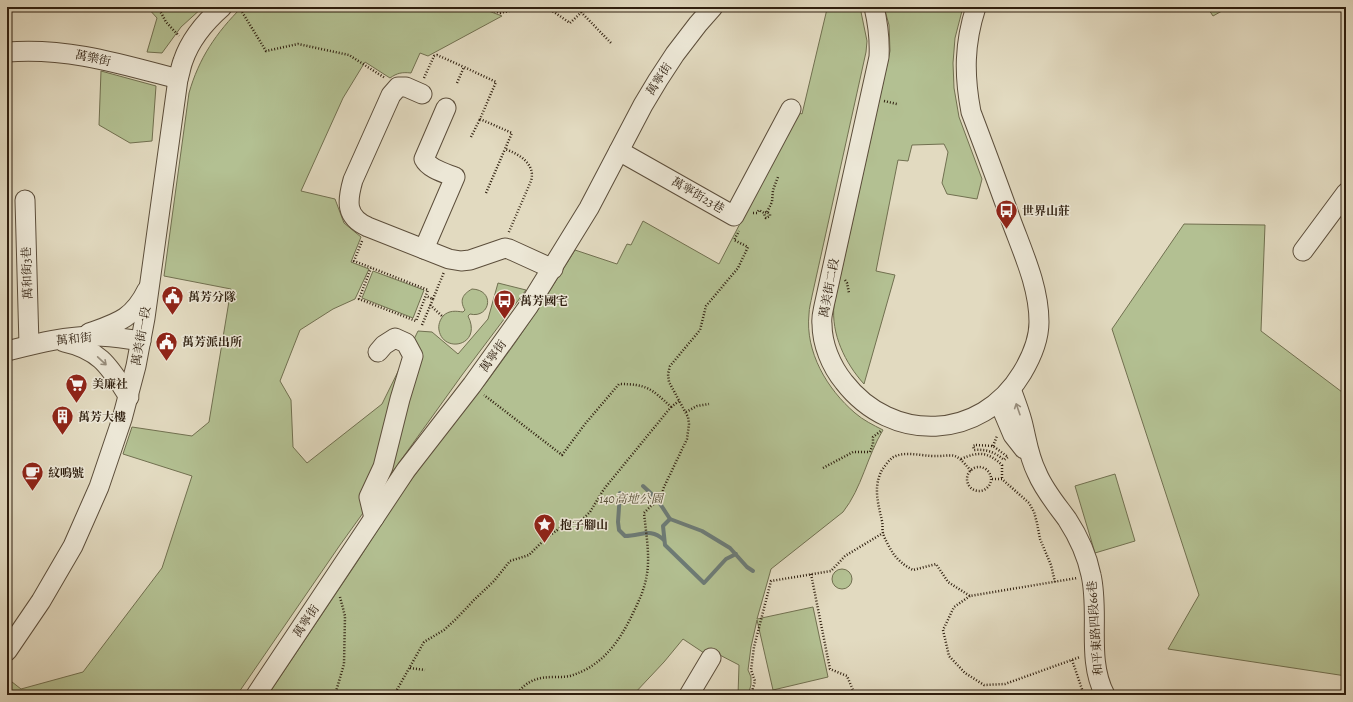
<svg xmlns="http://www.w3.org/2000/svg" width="1353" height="702" viewBox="0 0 1353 702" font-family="Alegreya,'Noto Serif TC',serif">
<rect width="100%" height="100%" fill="#e2dac0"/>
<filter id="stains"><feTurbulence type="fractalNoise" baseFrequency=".005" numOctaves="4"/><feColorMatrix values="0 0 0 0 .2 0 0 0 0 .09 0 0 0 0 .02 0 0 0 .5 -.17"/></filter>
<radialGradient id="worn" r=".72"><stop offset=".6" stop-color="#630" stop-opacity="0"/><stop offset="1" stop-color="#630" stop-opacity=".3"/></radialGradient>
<g fill="#b3c092" stroke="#717050">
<polygon points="147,7 203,7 181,27 162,53 147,52 157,18"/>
<path d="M242 7H478L502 16 428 56 420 53 411 73C402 72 397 73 390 78L365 62 343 98 301 191 335 199 344 223 361 237 351 262 369 269 355 299 333 309 300 330 280 381 291 400 293 447 307 463 382 404 418 331 432 332 458 354 488 319 498 283 526 290 462 375 340 545 237 695H7V678L21 689 83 672 162 568 192 476 123 454 132 427 192 436 209 422 231 289 164 276 189 93C199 58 216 33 242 7Z"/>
<path d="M825 7H860L867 41 866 52 812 296C811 302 809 308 809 314 805 352 827 389 855 413 863 420 873 425 883 430 867 456 862 488 843 512L771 569 757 619 813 607 828 677 773 690 757 620 751 647 748 670 751 677V685L748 695H738L739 665 714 652 710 657 683 639 664 662 633 695H268L357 562 399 497 432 451 486 383 515 343 539 308 575 250 617 264 627 244 631 245 643 221 719 264 798 112 802 114 827 9Z"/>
<path d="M884 7H963L955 38 953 63 954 88 959 117 982 179 977 199 947 194 942 183 948 152 944 144 912 145 908 161 898 160 876 271 895 275 864 384C845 363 831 334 834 305L890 51 889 25Z"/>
<polygon points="1207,7 1229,7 1213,16"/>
<polygon points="101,71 156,86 152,141 130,143 99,125"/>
<polygon points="1184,224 1265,225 1261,331 1346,395 1346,676 1168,649 1199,595 1112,329"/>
<polygon points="373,271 424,290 413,318 362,298"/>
<path d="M472 289C496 290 490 319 470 314L468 316C483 346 443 354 439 330 438 325 440 320 443 316 449 310 456 311 463 312L465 310C459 300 463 294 472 289Z"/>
<polygon points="1115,474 1135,541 1095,553 1075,486"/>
<circle cx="842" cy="579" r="10"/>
</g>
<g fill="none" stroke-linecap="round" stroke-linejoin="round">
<g stroke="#6d7b76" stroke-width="4">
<polyline points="643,486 657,499 670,519"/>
<path d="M620 493 618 522 619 530 625 536C642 536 650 527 664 540"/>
<polyline points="736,554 726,559 704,583 665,545 663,526 670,519 702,531 730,548 747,567 753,571"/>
</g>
<defs>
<g id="minor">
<path d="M874 7C878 24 880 39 879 57L824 306C823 311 821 318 822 324 822 344 831 366 844 382 892 444 981 441 1022 373 1031 358 1039 340 1039 322 1039 288 1024 255 1012 223 999 186 985 149 971 112 964 75 964 44 976 7"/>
<path d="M7 52C67 47 121 64 178 79"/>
<path d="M422 94 406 87H398L391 95 353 180C347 201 345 217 368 227L449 259 461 261 470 260 505 248 509 249 553 269"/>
<polyline points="619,151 734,216 791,109"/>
<polyline points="25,200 29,345"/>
<path d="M424 249 455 177C445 173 429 169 424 159L446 108"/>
<polyline points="1303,251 1346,193"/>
<path d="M89 333C117 323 133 319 147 290"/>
<path d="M64 342C101 350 110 368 129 397"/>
<path d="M7 351C35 344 65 336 95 336 111 336 126 339 141 341"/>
<path d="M1011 389C1015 400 1019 410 1022 421 1027 440 1028 455 1037 473 1044 490 1056 504 1067 519 1078 536 1087 555 1091 575 1100 614 1086 659 1105 695"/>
<polyline points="999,402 1013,435 1024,449"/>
<polyline points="374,518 369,497 383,467 400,399 413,356 406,343 395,338 384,345 378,352"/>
<path d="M7 651 41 601 73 546 99 487 122 419 136 366 145 318 178 79C180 73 181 66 183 61 190 40 206 21 222 7"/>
<polyline points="256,695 406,470 472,385 528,307 589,208 643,105 658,80 675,54 698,24 713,7"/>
<polyline points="689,695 711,658"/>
</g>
</defs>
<use href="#minor" stroke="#5c4e3b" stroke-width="21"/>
<g stroke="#2f1f0f" stroke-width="2.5" stroke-dasharray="1 2" stroke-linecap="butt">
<polyline points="158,7 166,22 179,36"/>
<polyline points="239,7 266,51 298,44 349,55 385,78"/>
<polyline points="483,7 500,13 518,9 541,7 554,12 570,23 587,7"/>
<polyline points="581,12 611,43"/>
<polyline points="424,78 434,56 437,55 464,67"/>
<path d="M457 83 464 67 496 82 480 119 512 133 505 149C519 154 536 164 531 181L508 234"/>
<polyline points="884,101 897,104"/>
<polyline points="471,137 480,119"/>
<polyline points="486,193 505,149"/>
<polyline points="767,212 772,202 773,190 778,177"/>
<polyline points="753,213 757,213 759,210 764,213 765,217 766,218 770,216 770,214 767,212 764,213"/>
<polyline points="362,241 354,261 428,290 416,321 359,299 371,268"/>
<polyline points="845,280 847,283 849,293"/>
<polyline points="433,299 444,272"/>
<polyline points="430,305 442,316"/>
<polyline points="422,325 433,299 426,296"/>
<polyline points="671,407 679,401"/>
<polyline points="686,412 697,406 709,404"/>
<path d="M976 445 993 446 1008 457 1004 460C995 452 986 449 974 450L973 446Z"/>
<polyline points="993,446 997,436"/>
<path d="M961 459C979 451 988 452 1002 465V479"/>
<circle cx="979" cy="479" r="12"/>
<polyline points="823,468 853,452 870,452 873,444 873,437 882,430"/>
<path d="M971 471C953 449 955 457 931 456 919 455 902 451 892 458 888 461 885 466 882 470 873 487 878 503 882 521 883 525 882 529 883 533 884 538 892 553 896 557 901 563 907 567 913 570L936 564 948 582 970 596 1077 578"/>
<polyline points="992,479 1002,479 1029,503 1034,512 1037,523 1040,539 1051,565 1055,582"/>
<polyline points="565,518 569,524"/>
<polyline points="811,574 830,669 847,676 855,695"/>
<polyline points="970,596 954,607 943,630 949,656 965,673 984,685 1005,684 1080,657"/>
<polyline points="1072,660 1084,695"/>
<polyline points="410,668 425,670"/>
<polyline points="752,691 766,695"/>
<polyline points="335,695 344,664 345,616 340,597"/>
<path d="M394 695 424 642 444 630 457 618 474 600 494 581 510 561 529 555 546 538 563 526 583 519 590 512 604 489 671 407C651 388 646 384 619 384L585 424 562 455 484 395"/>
<path d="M516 695C527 680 538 677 555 677 560 677 565 677 570 676 603 666 620 641 634 611 640 599 645 587 647 574 650 555 646 533 644 513L651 506 660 500 664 487 687 439 689 424 688 417 669 382 668 374 670 366 700 330 706 306 738 268 748 247 734 240 739 231"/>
<polyline points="751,695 755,681 751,670 754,647 771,581 831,571 845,556 883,533"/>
</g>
<use href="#minor" stroke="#ece7d6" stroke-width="19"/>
</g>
<defs><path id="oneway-shaft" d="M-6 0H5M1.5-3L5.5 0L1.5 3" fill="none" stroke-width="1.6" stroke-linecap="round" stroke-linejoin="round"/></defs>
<g stroke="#978d7c">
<use href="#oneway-shaft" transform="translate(102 361) rotate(43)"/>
<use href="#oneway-shaft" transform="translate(1018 409) rotate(-109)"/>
</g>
<defs>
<symbol id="bus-pin" viewBox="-11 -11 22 30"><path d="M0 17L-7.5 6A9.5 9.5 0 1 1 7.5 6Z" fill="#8f2418" stroke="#ece7d6"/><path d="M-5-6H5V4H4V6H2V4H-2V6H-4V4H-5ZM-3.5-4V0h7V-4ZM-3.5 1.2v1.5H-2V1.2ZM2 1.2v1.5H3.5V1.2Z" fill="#fff"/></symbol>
<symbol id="civic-pin" viewBox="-11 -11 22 30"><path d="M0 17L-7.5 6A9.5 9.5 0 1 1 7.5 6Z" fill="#8f2418" stroke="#ece7d6"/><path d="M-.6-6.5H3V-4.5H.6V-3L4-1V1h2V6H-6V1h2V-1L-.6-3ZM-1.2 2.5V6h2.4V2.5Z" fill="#fff"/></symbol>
<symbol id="supermarket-pin" viewBox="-11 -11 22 30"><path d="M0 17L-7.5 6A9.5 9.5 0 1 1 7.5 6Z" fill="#8f2418" stroke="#ece7d6"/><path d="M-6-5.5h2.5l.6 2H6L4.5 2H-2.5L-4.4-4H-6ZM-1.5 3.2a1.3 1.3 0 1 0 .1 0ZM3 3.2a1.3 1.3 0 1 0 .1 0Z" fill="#fff"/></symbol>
<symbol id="building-pin" viewBox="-11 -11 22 30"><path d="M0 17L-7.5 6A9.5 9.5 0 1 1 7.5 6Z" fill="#8f2418" stroke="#ece7d6"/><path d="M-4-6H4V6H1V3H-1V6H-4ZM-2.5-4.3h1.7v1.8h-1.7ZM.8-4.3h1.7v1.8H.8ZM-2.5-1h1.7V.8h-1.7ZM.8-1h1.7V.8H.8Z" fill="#fff"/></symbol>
<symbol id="cafe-pin" viewBox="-11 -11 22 30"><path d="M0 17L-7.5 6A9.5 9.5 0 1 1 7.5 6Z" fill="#8f2418" stroke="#ece7d6"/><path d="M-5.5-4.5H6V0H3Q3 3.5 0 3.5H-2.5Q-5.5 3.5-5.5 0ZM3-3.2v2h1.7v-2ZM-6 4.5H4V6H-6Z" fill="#fff"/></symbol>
<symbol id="sight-pin" viewBox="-11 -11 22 30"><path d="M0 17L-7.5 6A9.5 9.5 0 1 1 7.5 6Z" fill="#8f2418" stroke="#ece7d6"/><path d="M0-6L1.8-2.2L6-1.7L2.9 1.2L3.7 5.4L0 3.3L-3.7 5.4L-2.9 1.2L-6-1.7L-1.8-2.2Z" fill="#fff"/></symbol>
</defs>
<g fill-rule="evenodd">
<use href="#bus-pin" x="994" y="198" width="25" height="34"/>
<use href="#civic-pin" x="160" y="284" width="25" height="34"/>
<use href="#bus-pin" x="492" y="288" width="25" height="34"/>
<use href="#civic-pin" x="154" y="330" width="25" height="34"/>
<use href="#supermarket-pin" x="64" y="372" width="25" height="34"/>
<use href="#building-pin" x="50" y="404" width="25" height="34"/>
<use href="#cafe-pin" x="20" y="460" width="25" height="34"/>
<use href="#sight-pin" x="532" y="512" width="25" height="34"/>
</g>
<g text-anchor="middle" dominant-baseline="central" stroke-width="3" stroke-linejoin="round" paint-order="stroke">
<g font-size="12" fill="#2f1f0f" stroke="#ece7d6">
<text transform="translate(93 58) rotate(12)">萬樂街</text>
<text transform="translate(659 79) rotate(-57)">萬寧街</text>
<text transform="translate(698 195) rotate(30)">萬寧街23巷</text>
<text transform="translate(27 273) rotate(-92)">萬和街3巷</text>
<text transform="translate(829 288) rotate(-79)">萬美街二段</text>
<text transform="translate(141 336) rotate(-80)">萬美街一段</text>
<text transform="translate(74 339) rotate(-6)">萬和街</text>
<text transform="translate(493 356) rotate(-54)">萬寧街</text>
<text transform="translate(306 621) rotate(-56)">萬寧街</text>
<text transform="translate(1095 628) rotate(-94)">和平東路四段66巷</text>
</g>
<g font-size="12" font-weight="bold" fill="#2f1f0f" stroke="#ece7d6" text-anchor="start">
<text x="1022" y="211">世界山莊</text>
<text x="188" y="297">萬芳分隊</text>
<text x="520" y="301">萬芳國宅</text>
<text x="182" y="342">萬芳派出所</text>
<text x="92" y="384">美廉社</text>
<text x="78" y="417">萬芳大樓</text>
<text x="48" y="473">紋鳴號</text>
<text x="560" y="525">抱子腳山</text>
</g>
<g font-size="12" font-style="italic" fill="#574f36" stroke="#ece7d6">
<text x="631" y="499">140高地公園</text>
</g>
</g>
<rect width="1353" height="702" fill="none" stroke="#e2dac0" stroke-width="24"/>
<rect x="8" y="8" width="1337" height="686" fill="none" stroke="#2f1f0f" stroke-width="2"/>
<rect x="12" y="12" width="1329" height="678" fill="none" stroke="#2f1f0f"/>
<rect width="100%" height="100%" filter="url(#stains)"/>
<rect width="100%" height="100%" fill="url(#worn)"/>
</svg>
